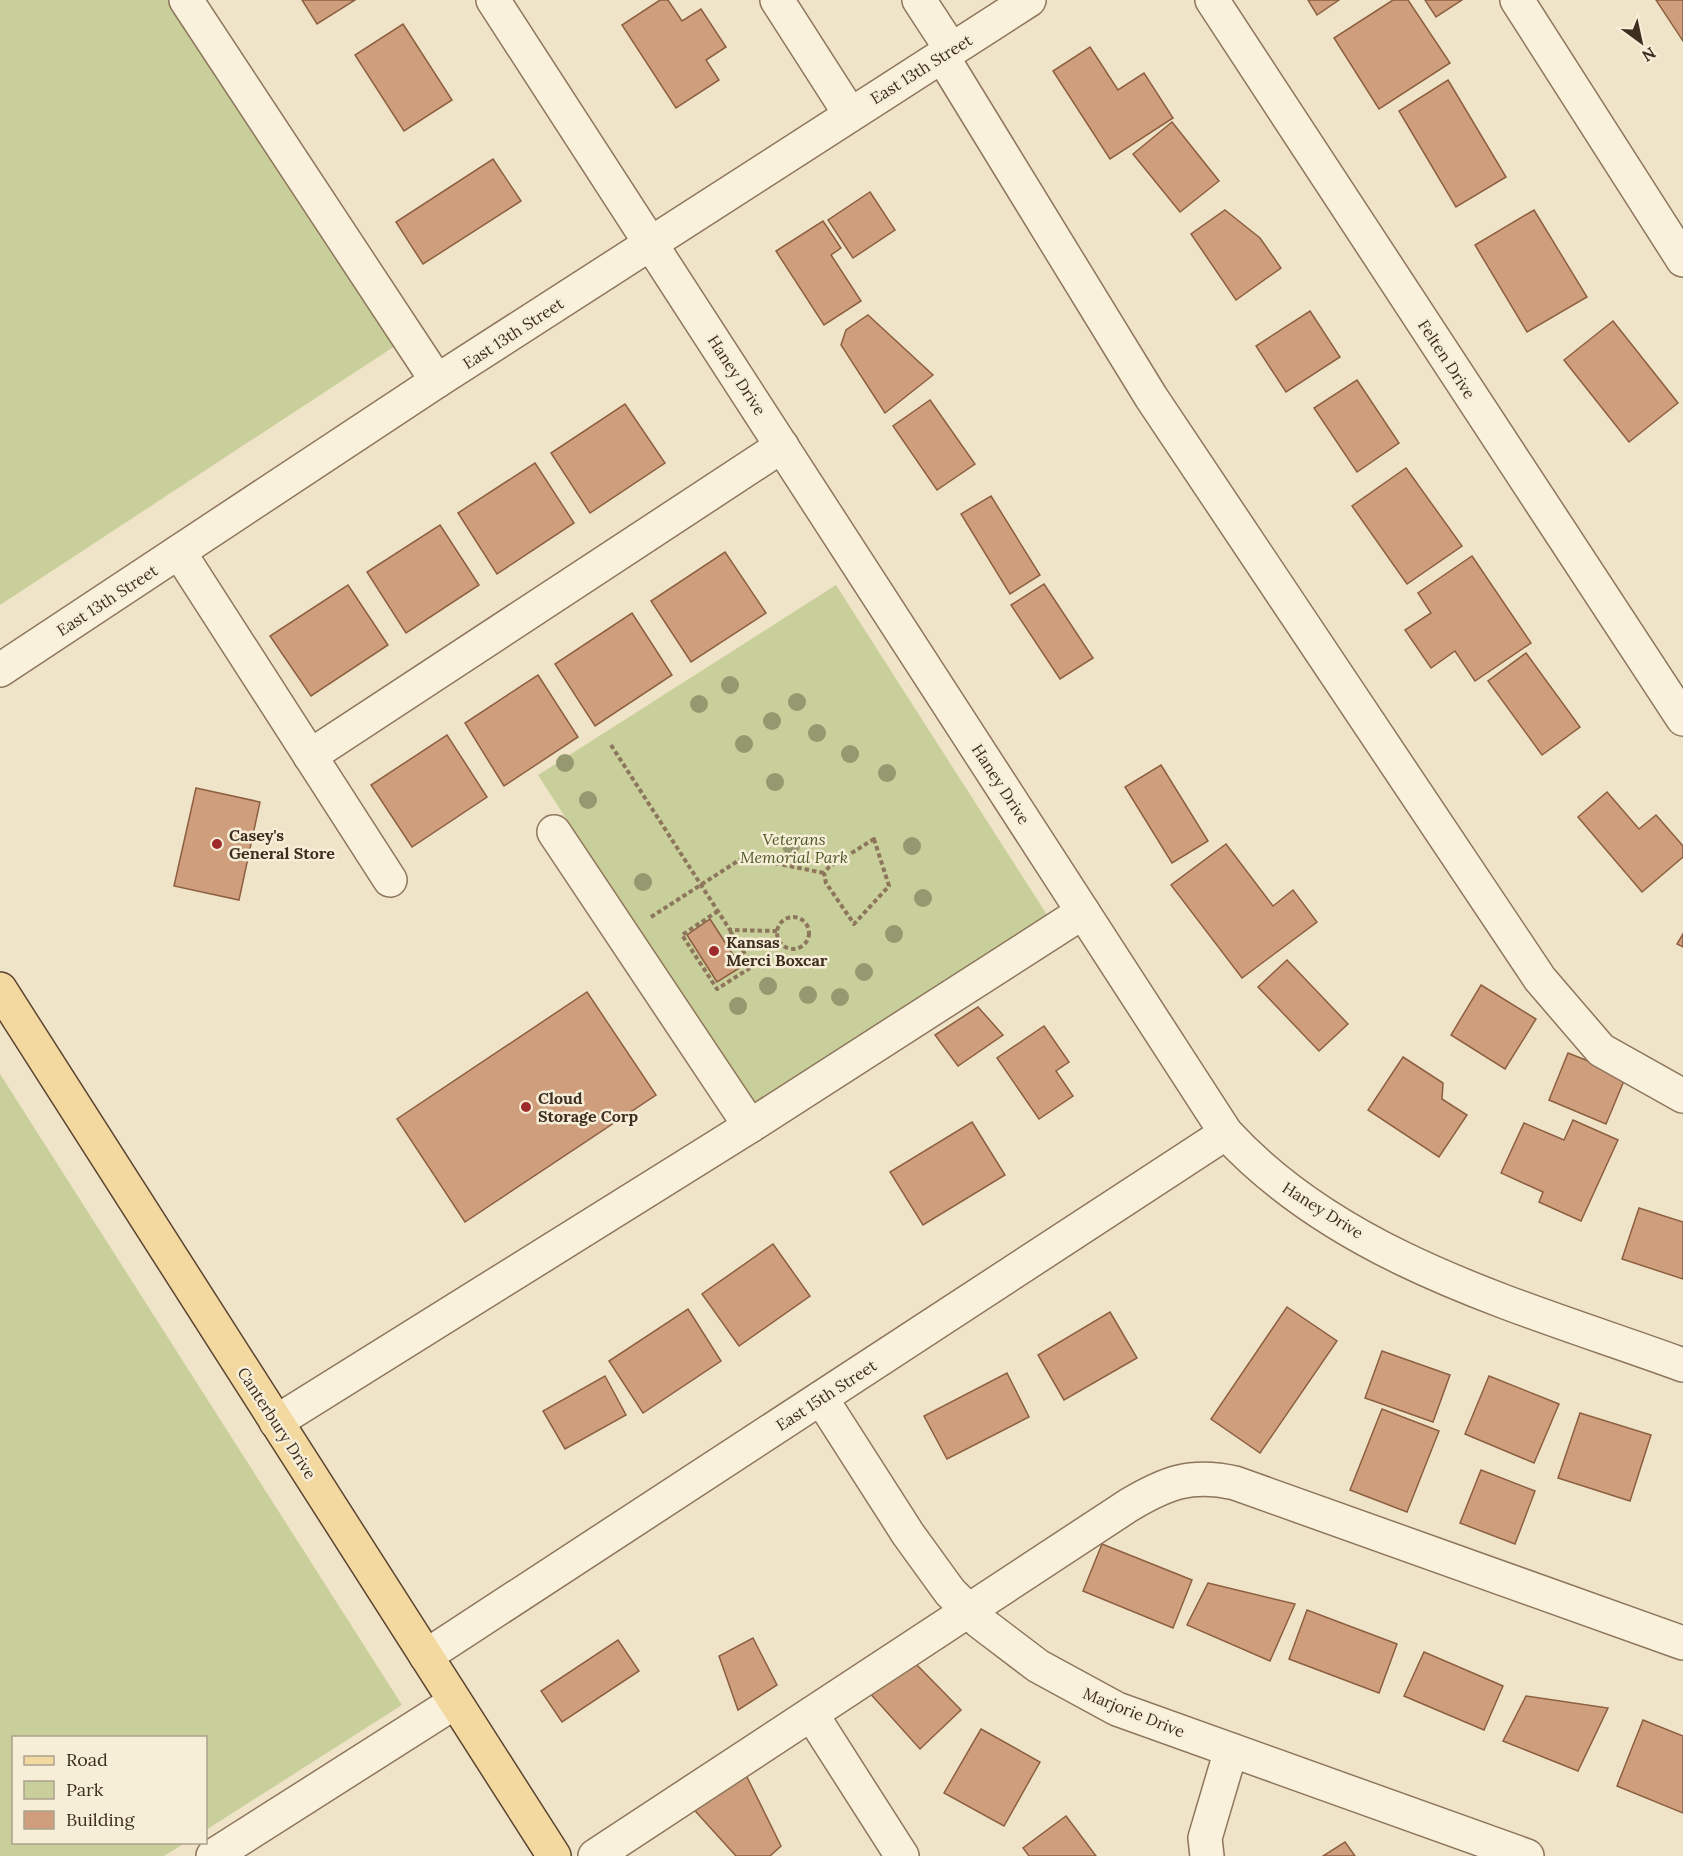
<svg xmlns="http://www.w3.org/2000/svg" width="1683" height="1856" viewBox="0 0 1683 1856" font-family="Lora,serif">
<rect width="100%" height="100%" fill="#f0e4c8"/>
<g fill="#c9cf9b">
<polygon points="0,0 175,0 398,344 0,605"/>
<polygon points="836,585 1051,921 754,1111 538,775"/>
<polygon points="0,1074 402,1705 206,1830 206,1738 14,1738 14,1842 185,1843 164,1856 0,1856"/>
</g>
<g fill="#cf9f7d" stroke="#8d5f41" stroke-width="1.5">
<polygon points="302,0 355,0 317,24"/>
<polygon points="660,0 668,0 682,21 701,9 726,47 706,60 719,80 676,108 622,25"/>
<polygon points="1308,0 1339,0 1317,15"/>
<polygon points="1393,0 1408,0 1450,63 1379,109 1334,38"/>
<polygon points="1425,0 1462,0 1436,17"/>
<polygon points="1656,0 1683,0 1683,41"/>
<polygon points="403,24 452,100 404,131 355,55"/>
<polygon points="1090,47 1118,90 1144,73 1173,118 1110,159 1053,71"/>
<polygon points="1448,80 1506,177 1456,207 1399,111"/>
<polygon points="1172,122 1219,181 1180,212 1133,154"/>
<polygon points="493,159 521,201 423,264 396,222"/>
<polygon points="870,192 895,230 853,258 828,220"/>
<polygon points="1225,210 1260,238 1281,268 1236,300 1191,234"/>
<polygon points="1534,210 1587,297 1527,332 1475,245"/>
<polygon points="823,221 841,248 831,255 861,301 824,325 776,251"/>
<polygon points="1310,311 1340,357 1286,392 1256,346"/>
<polygon points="868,315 933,375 885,413 841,345 846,330"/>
<polygon points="1613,321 1678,403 1629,442 1564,360"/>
<polygon points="1357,380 1399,443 1357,472 1314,408"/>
<polygon points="930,400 975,464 937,490 893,426"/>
<polygon points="625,404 665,463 590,513 551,453"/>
<polygon points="535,463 574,523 497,574 458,513"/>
<polygon points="1406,468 1462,546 1407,584 1352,506"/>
<polygon points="991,496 1040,575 1010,594 961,514"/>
<polygon points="440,525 479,585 406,633 367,572"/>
<polygon points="725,552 766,613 691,662 651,601"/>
<polygon points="1472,556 1531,643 1475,681 1455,651 1431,668 1405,630 1431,613 1418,593"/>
<polygon points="1044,584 1093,658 1060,679 1011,605"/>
<polygon points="348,585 388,645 311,696 270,636"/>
<polygon points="632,613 672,675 595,726 555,664"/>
<polygon points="1526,653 1580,727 1542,755 1488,681"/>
<polygon points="538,675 578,737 504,786 465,723"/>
<polygon points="447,735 487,797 412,847 371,785"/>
<polygon points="1161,765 1208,841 1172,863 1125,787"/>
<polygon points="196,788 260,802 239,900 174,886"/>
<polygon points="1607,792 1639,829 1656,815 1683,846 1683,857 1642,892 1578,817"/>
<polygon points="1226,844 1273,906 1293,890 1317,922 1242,978 1171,885"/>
<polygon points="710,919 741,967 717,982 687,935"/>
<polygon points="1683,934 1683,947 1677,944"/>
<polygon points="1287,960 1348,1024 1319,1051 1258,987"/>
<polygon points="1481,985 1536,1019 1505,1069 1451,1035"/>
<polygon points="587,992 656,1095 465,1222 397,1119"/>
<polygon points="978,1007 1003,1035 958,1066 935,1035"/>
<polygon points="1044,1026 1069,1062 1056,1071 1073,1096 1039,1119 997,1058"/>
<polygon points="1568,1053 1626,1076 1606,1124 1549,1100"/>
<polygon points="1403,1057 1443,1083 1442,1099 1467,1115 1439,1157 1368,1110"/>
<polygon points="1573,1120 1618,1140 1581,1221 1539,1202 1543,1192 1501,1173 1524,1123 1564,1140"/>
<polygon points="972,1122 1005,1175 923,1225 890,1172"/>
<polygon points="1639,1208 1683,1222 1683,1279 1622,1259"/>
<polygon points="773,1244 810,1296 739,1346 702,1294"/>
<polygon points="1287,1307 1337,1341 1260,1453 1211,1419"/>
<polygon points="688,1309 721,1361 643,1413 609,1361"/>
<polygon points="1110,1312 1137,1358 1064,1400 1038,1355"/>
<polygon points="1382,1351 1450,1375 1433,1422 1365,1398"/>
<polygon points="1007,1373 1029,1417 947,1459 924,1416"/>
<polygon points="605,1376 626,1415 565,1449 543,1411"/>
<polygon points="1489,1376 1559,1404 1534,1463 1465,1434"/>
<polygon points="1382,1409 1439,1431 1407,1512 1350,1490"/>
<polygon points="1580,1413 1651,1435 1630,1501 1558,1478"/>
<polygon points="1481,1470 1535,1491 1515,1544 1460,1523"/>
<polygon points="1102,1544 1192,1580 1173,1628 1083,1591"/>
<polygon points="1208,1583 1295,1604 1270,1661 1187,1625"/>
<polygon points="1307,1610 1397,1644 1379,1693 1289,1659"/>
<polygon points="753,1638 777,1685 738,1710 719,1656"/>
<polygon points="618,1640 639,1671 562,1722 541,1691"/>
<polygon points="1424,1652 1503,1686 1484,1730 1404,1696"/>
<polygon points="916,1664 961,1710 920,1749 867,1690"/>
<polygon points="1526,1696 1608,1708 1578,1771 1503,1741"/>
<polygon points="1643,1720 1683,1736 1683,1813 1617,1786"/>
<polygon points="981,1729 1040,1762 1004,1826 944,1793"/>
<polygon points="745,1773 781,1846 770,1856 736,1856 687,1802"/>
<polygon points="1066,1816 1096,1856 1029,1856 1023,1848"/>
<polygon points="1345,1842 1355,1856 1323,1856"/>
</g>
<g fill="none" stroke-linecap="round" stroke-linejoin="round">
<defs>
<g id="minor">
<polyline points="186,0 437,381"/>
<path d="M493 0 1226 1133C1344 1261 1524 1307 1683 1365"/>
<polyline points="777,0 850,114"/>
<polyline points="919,0 951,49"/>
<polyline points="1212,0 1683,719"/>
<polyline points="1517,0 1683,260"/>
<polyline points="942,56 1151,397 1540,979 1601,1050 1683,1096"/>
<polyline points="179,552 390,880"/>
<polyline points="0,670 437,381 1029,0"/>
<polyline points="310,756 782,446"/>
<polyline points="554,832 750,1126"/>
<polyline points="821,1398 908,1534 950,1592 980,1622 1038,1666 1117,1709 1527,1856"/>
<polyline points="276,1422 750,1126 1083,912"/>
<polyline points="426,1656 1226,1133"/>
<polyline points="812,1715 902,1856"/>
<polyline points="213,1856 455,1702"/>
<path d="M595 1856 1129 1505C1166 1483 1191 1473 1235 1483L1683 1643"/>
<polyline points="1207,1856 1205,1838 1231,1750"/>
</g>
<polyline id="major" points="0,989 554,1856"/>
</defs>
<use href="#minor" stroke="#8d765c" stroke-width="36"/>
<use href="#major" stroke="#5b4430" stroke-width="36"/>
<g stroke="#8d765c" stroke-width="4" stroke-dasharray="4.5 3" stroke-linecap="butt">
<polyline points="611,745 730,930 777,931"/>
<polygon points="874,839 889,886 854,924 826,883 824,873 829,867"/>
<polyline points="718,911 682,935 717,989 753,966 730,931"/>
<circle cx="793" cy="933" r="16"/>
<polyline points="651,917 744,857 824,873"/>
</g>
<use href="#minor" stroke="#faf1dc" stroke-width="33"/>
<use href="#major" stroke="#f3d9a0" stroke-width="33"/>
</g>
<g fill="#96986f">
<circle cx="730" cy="685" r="9"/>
<circle cx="797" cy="702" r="9"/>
<circle cx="699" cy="704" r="9"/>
<circle cx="772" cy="721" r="9"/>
<circle cx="817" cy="733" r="9"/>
<circle cx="744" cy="744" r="9"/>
<circle cx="850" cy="754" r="9"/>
<circle cx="565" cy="763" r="9"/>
<circle cx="887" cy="773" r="9"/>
<circle cx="775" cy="782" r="9"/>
<circle cx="588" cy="800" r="9"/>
<circle cx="791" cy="846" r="9"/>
<circle cx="912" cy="846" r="9"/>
<circle cx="643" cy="882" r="9"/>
<circle cx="923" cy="898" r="9"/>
<circle cx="894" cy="934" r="9"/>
<circle cx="864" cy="972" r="9"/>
<circle cx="768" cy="986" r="9"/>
<circle cx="808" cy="995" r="9"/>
<circle cx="840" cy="997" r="9"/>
<circle cx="738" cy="1006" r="9"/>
</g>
<g fill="#9e2a2b" stroke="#f7eed8" stroke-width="2">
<circle cx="217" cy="844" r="6"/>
<circle cx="714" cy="951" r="6"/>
<circle cx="526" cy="1107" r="6"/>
</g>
<g text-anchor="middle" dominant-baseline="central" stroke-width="5" stroke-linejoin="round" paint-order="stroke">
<g font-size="16" fill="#3d2e20" stroke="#f7eed8">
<text transform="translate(921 69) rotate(-32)">East 13th Street</text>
<text transform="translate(513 333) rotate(-33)">East 13th Street</text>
<text transform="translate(1447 359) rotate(57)">Felten Drive</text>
<text transform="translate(737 375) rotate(57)">Haney Drive</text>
<text transform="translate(107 600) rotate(-33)">East 13th Street</text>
<text transform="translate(1001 784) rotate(57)">Haney Drive</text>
<text transform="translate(1323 1210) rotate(32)">Haney Drive</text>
<text transform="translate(826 1395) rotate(-33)">East 15th Street</text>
<text transform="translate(277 1423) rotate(57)">Canterbury Drive</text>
<text transform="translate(1134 1712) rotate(22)">Marjorie Drive</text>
</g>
<g font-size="16" font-weight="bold" fill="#3d2e20" stroke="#f7eed8" text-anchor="start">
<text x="229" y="835">Casey's<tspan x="229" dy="18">General Store</tspan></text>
<text x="726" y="942">Kansas<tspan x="726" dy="18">Merci Boxcar</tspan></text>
<text x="538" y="1098">Cloud<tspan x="538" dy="18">Storage Corp</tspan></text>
</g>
<g font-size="16" font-style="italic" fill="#4d5a26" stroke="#f7eed8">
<text x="794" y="839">Veterans<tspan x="794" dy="18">Memorial Park</tspan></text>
</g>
</g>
<rect x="12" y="1736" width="195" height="108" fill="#f7eed8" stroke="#ada18e" stroke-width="1.5"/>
<rect x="24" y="1756" width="30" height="9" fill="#f3d9a0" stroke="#ada18e" stroke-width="1.5"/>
<text x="66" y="1766" font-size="18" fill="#3d2e20">Road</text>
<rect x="24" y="1781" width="30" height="18" fill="#c9cf9b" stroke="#ada18e" stroke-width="1.5"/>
<text x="66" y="1796" font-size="18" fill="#3d2e20">Park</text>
<rect x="24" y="1811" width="30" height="18" fill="#cf9f7d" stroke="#ada18e" stroke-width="1.5"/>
<text x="66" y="1826" font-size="18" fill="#3d2e20">Building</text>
<g transform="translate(1641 42) rotate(147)" stroke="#f7eed8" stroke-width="4.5" paint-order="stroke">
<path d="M0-4.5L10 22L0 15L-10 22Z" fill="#3d2e20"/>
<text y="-9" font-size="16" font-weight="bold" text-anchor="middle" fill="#3d2e20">N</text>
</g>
</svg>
